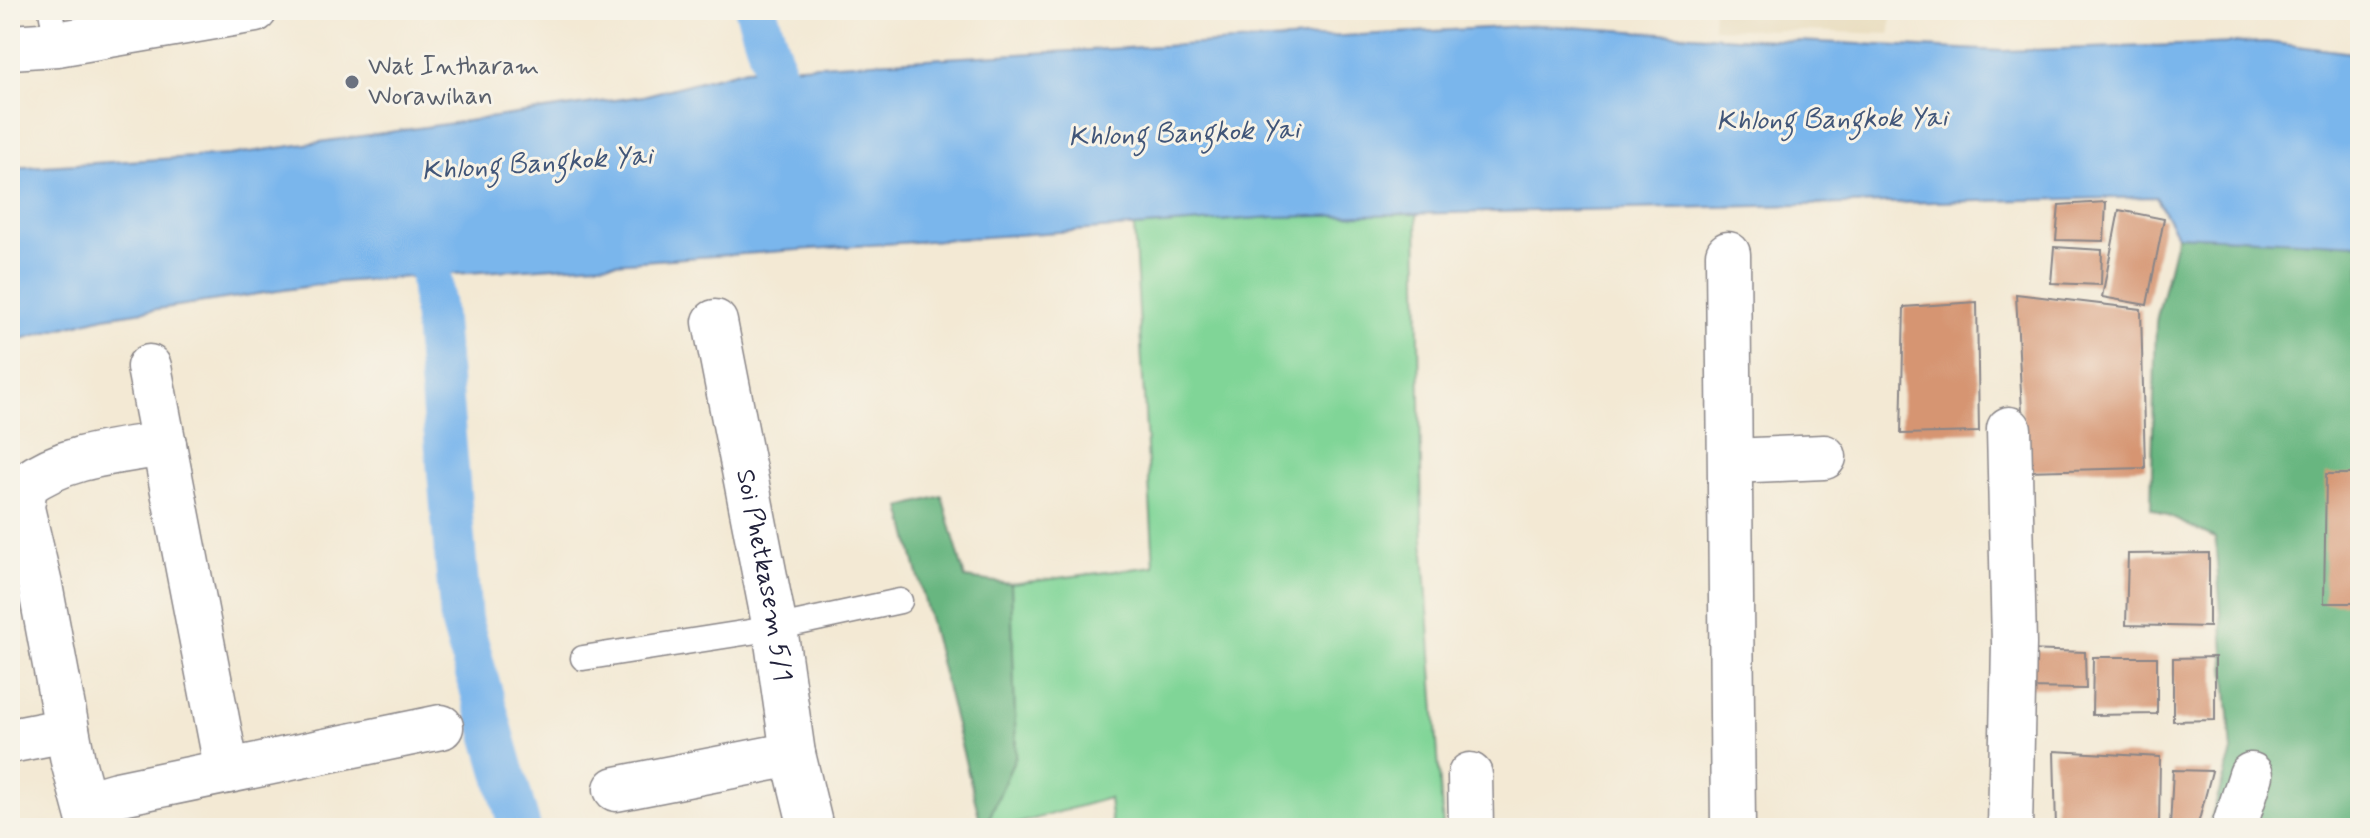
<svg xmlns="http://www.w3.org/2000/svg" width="2370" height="838" viewBox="0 0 2370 838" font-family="Mynerve,sans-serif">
<rect width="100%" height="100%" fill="#f7f3e8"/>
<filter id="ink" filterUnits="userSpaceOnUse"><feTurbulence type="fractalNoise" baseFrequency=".0125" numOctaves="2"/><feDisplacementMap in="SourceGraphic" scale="16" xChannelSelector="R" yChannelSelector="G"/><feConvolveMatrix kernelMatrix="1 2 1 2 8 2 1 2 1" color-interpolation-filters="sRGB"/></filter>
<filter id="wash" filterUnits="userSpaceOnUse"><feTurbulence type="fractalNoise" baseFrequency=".006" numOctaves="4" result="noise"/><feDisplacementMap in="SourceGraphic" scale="32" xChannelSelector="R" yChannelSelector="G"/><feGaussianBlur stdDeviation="1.8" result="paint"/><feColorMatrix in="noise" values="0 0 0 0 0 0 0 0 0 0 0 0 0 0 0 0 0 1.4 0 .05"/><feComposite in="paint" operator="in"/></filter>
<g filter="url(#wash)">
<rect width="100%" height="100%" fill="#f3e9d4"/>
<polygon fill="#e7daba" points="1714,10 1891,10 1890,34 1713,28"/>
<polygon fill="#80d597" stroke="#517c69" stroke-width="2" points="1417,214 1422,523 1443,828 1112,828 1109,798 1002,828 985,828 1016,755 1011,584 1154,566 1134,227 1274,217"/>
<g fill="#68b680" stroke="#456c5e" stroke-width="2">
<polygon points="2177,235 2360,244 2360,828 2208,828 2232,752 2215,538 2151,508 2156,322"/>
<polygon points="942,496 965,578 1011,584 1016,755 985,828 982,828 901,507"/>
</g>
<polygon fill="#7ab6ec" stroke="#4e6c94" stroke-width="2" points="1541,25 1736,38 2003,51 2266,42 2360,54 2360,244 2177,235 2156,197 1274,217 338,282 104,317 10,342 10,168 229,155 643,96 746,69"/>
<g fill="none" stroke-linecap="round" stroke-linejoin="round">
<g stroke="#7ab6ec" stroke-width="42">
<polyline points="756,10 774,68 786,125"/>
<polyline points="426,219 461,620 520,828"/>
</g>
</g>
<g id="blocks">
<g fill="#d69572">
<polygon points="2106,202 2104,241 2056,240 2059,205"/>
<polygon points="2119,210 2164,219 2147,305 2102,297"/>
<polygon points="2054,247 2102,250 2101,285 2051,283"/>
<polygon points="2016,294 2141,309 2145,468 2025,471"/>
<polygon points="1977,302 1979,432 1901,434 1904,307"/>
<polygon points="2326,474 2360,474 2360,603 2324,603"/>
<polygon points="2209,553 2209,627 2126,625 2128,554"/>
<polygon points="2025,650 2085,652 2086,689 2024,688"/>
<polygon points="2093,657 2157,657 2157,714 2092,715"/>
<polygon points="2215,657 2215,720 2173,721 2173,658"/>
<polygon points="2054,751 2160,757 2159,828 2056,828"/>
<polygon points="2173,770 2212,771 2197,828 2170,828"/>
</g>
</g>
</g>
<g filter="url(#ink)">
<use href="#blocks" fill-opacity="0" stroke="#8a8688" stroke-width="2"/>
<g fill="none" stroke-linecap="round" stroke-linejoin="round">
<defs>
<g id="service">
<polyline points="51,10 57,44"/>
<polyline points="583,658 775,628 900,601"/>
</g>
<g id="minor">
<polyline points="10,47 57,44 255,10"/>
<polyline points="1728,254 1733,828"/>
<path id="s1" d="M715 322 775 628 793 754 811 828"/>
<polyline points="149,367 227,771"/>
<polyline points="2009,429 2014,644 2010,828"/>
<polyline points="1731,461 1824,457"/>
<polyline points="10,741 67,730"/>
<polyline points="1470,775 1471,828"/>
<polyline points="616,789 793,754"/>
<polyline points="86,803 117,794 441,727"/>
<path d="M91 828 73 761 40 585 22 508 25 485C66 455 115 452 164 444"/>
<polyline points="2234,828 2251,775"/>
</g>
</defs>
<use href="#service" stroke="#8a8688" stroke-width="27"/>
<use href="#minor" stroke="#8a8688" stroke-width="47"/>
<use href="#service" stroke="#fff" stroke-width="24"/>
<use href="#minor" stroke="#fff" stroke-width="44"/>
</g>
</g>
<circle fill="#6b7280" stroke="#f7f3e8" stroke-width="3" cx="352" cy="82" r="8"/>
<g text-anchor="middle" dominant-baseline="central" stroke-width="6" stroke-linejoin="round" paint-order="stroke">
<g font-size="26" fill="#5b616d" stroke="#f7f3e8" text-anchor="start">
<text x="368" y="67">Wat Intharam<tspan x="368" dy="30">Worawihan</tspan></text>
</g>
<g font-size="26" fill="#22223b" stroke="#f7f3e8">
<text stroke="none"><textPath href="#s1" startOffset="258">Soi Phetkasem 5/1</textPath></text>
</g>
<g font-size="28" font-style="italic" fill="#415679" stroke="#f7f3e8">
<text transform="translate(1832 120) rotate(-1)">Khlong Bangkok Yai</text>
<text transform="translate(1184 134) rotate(-2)">Khlong Bangkok Yai</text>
<text transform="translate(537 164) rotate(-4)">Khlong Bangkok Yai</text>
</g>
</g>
<rect width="2370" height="838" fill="none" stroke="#f7f3e8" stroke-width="40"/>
</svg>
